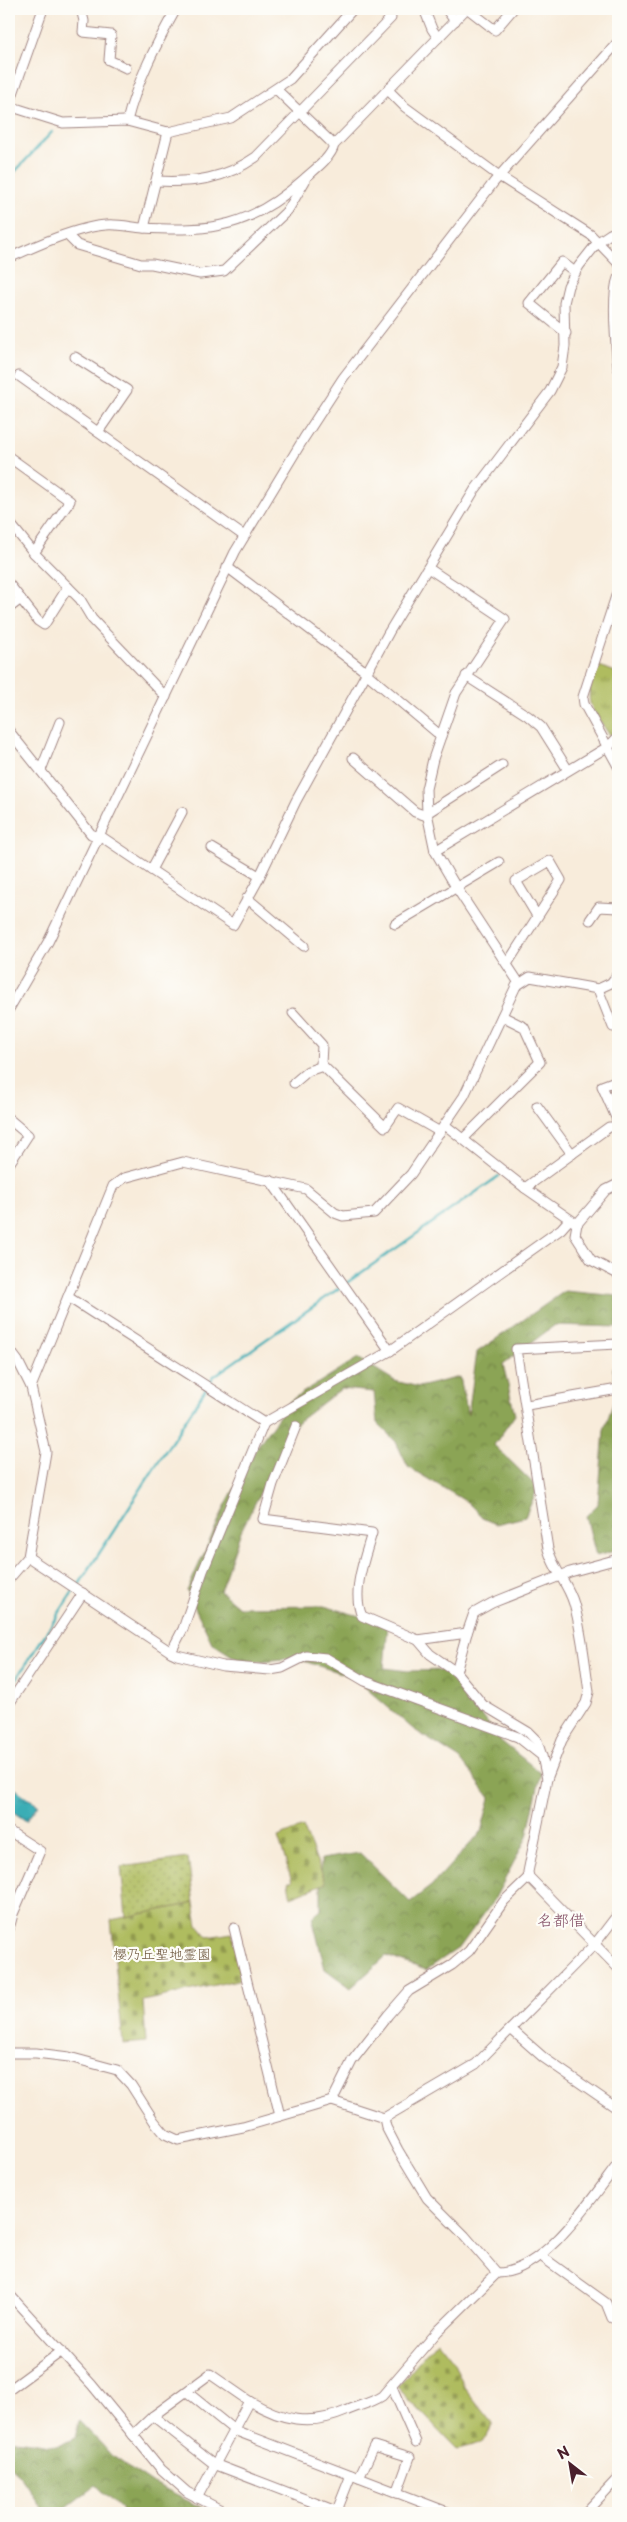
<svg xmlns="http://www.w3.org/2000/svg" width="627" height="2522" viewBox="0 0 627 2522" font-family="'Playpen Sans','Klee One',sans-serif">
<defs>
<pattern id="forest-crowns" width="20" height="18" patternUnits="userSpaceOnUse" patternTransform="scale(1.25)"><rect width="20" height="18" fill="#8ba455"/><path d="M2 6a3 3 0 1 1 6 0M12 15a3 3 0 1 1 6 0" fill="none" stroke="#748547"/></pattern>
<pattern id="cemetery-stones" width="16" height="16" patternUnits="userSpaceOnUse" patternTransform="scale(1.25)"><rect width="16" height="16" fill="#afbc5e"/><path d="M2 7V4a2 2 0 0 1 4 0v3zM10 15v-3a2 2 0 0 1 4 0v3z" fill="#90984e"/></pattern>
<pattern id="park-tufts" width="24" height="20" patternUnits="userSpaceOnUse" patternTransform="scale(1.25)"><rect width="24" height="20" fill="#afbc5e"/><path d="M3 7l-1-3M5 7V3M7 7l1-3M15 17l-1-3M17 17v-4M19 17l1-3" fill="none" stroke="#90984e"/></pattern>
<pattern id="garden-dots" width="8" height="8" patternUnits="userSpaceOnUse" patternTransform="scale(1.25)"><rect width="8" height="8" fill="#afbc5e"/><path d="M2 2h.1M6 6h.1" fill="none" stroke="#90984e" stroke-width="1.8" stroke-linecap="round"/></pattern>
<pattern id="water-ripples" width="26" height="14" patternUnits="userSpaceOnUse" patternTransform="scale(1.25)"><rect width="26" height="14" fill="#3badb5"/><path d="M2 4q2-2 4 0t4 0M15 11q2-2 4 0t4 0" fill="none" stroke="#348c93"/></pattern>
</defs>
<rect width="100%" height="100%" fill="#fdfcf7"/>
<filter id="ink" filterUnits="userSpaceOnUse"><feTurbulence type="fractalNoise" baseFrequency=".02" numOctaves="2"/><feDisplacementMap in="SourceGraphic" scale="10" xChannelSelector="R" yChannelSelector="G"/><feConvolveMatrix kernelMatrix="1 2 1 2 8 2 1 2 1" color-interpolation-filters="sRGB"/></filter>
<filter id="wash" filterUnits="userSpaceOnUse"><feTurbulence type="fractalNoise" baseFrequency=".0096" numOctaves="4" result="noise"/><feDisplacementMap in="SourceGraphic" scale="20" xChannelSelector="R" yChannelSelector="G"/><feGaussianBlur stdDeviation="1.12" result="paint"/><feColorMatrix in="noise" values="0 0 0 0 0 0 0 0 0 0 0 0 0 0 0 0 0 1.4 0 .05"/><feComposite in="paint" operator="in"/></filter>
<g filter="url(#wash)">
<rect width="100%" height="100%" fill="#f8ecdb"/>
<g fill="url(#forest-crowns)" stroke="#6a6240">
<polygon points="565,1291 618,1296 618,1327 555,1325 503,1364 515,1415 494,1445 538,1488 525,1517 496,1524 484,1519 467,1502 408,1467 396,1442 377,1423 374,1392 341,1389 295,1424 241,1531 220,1591 239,1607 324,1606 388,1624 384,1668 408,1671 448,1670 501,1741 541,1773 527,1837 494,1900 460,1947 426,1970 386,1956 351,1988 325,1969 312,1917 321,1909 321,1859 360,1853 410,1902 431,1886 481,1832 490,1798 460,1759 413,1729 353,1677 294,1658 243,1663 212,1643 187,1591 226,1504 258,1445 291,1400 358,1358 395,1381 419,1387 460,1377 468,1415 477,1352"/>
<polygon points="618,1340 618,1550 596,1556 586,1516 598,1504 604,1430 617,1392 613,1369"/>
<polygon points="79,2421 114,2457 155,2485 213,2513 122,2513 121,2509 96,2485 59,2513 38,2513 42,2508 20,2476 9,2466 9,2439 58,2446 75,2438"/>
</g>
<g fill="url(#cemetery-stones)" stroke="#7c6e44">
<polygon points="303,1827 326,1883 291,1897 288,1882 292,1881 278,1837"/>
<polygon points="194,1903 198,1925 207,1937 232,1933 242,1979 143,2001 146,2042 123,2044 111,1920"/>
<path d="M437 2340 453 2360 464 2387 493 2423C485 2443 478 2445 457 2449L397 2387Z"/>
</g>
<path fill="url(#park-tufts)" stroke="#7c6e44" d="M597 665 618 673V732L614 736H610C588 702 583 705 597 665Z"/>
<polygon fill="url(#garden-dots)" stroke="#7c6e44" points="188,1858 194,1903 126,1917 121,1867"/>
<polygon fill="url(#water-ripples)" stroke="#426670" points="10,1785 38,1805 26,1821 9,1809"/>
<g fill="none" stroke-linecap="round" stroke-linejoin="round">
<g stroke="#3badb5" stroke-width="2.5">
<polyline points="9,178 52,132"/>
<polyline points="78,1586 214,1376 499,1176"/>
<polyline points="9,1690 74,1590"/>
</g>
</g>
</g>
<g filter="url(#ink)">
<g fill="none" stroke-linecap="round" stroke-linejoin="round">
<defs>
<g id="minor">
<polyline points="81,9 84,21 83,32 111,35 109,60 126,68"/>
<polyline points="424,9 432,29 438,38"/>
<polyline points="446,9 455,21"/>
<polyline points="468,9 495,30 513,9"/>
<polyline points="277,90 334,145"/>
<polyline points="388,90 405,107 499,176 591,235 618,263"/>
<polyline points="9,105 43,9"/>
<polyline points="9,106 63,123 127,121 168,132 231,118 290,79 353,9"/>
<path d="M127 121C137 81 156 45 176 9"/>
<path d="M156 181C194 183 225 179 256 157L391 18 381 9"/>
<polyline points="144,228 168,132"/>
<polyline points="67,235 77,245 141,264 152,264 200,274 224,271 288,210 305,181"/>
<path d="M9 258C35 246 77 227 106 225 118 224 131 227 143 228 213 232 251 227 304 179 314 170 331 158 334 145L466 9"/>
<path d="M618 278C611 295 616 348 618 368"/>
<polyline points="566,333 529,303 562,262 575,272"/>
<polyline points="75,357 127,390 98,432"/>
<polyline points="19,376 244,536"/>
<polyline points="9,457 70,501 34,553"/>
<polyline points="9,522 34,553 80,599 92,619 166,697"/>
<polyline points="227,567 366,672"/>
<polyline points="428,568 505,619 456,693 433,759 426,789 427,813 435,851 456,887 519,983"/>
<polyline points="9,584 38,621 44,625 68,587"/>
<polyline points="618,590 583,697 584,704 618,766"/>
<polyline points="9,608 21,599"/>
<polyline points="366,673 441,736"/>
<polyline points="466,676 528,716 541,727 568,770"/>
<polyline points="9,731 91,834 98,837"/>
<polyline points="353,758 415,812 427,816"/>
<polyline points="41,770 60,722"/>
<polyline points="427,813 502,765"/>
<polyline points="99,835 233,925 257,882 296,801 389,632 474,491 550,391 562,367 565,346 564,303 568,286 579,266 598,242 610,234 618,231"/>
<polyline points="212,848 259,876"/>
<polyline points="435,851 609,746 618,737"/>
<polyline points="151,870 182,812"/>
<polyline points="247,898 304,946"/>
<polyline points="590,920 599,907 618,908"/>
<polyline points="395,924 499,862"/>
<polyline points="507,964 561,880 550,861 516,881 537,916"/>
<polyline points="598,989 613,1027"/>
<polyline points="9,1009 48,942 235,552 304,438 343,378 494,182 618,42"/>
<polyline points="293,1013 322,1045 321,1064 385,1127 398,1108 440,1132"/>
<polyline points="618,1080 602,1086 618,1122"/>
<polyline points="294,1083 308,1071 323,1066"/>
<polyline points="537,1106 572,1154"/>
<polyline points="9,1119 28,1135 9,1164"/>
<polyline points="445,1125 525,1188 577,1224 575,1235 591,1260 618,1274"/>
<polyline points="464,1138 540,1062 524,1027 502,1016"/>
<polyline points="270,1180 390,1351"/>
<polyline points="525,1188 609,1127 618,1127"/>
<polyline points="577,1224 606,1190 618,1184"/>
<polyline points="68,1297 264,1423 390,1351 561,1229 569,1220"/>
<polyline points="9,1349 18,1361 31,1387"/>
<polyline points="527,1405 618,1389"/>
<path d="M296 1426 273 1484 263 1519 372 1533C365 1557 351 1592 362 1616L418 1640 430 1654 456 1672 483 1705 528 1732 537 1741 541 1753"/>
<polyline points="28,1557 171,1652 183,1629 203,1571 264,1423"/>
<polyline points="9,1579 28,1557 46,1452 31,1387 113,1186 124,1178 183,1162 306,1189 335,1213 343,1216 374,1213 411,1174 464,1096 516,986 530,977 598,989 611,983 618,974"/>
<polyline points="418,1640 467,1633 474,1613 492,1603 570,1572 618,1559"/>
<polyline points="171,1652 177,1655 223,1666 270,1670 282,1668 306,1656 326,1658 365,1681 518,1737 542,1756 547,1779 528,1872 529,1877 618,1968"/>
<polyline points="456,1672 467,1633"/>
<polyline points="9,1704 83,1593"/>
<path d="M547 1779 562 1740 586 1703 589 1692C585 1663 582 1632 574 1604 568 1583 554 1571 548 1549L516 1349 618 1344"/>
<polyline points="9,1831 40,1851 13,1914 9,1929"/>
<polyline points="234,1928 280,2116"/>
<polyline points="511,2029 544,2058 618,2109"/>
<polyline points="9,2053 36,2053 69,2057 117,2070 131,2085 154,2121 165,2134 178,2140 243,2127 332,2101 384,2118 476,2064 595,1944 618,1914"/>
<polyline points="332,2101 352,2061 388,2015 409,1991 452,1965 469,1951 504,1901 529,1877"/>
<polyline points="384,2118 386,2127 398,2150 427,2198 465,2236 497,2273"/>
<polyline points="541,2256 606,2303 612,2318"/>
<polyline points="9,2294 92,2385 161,2469 187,2492 227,2513"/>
<polyline points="392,2387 416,2442"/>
<polyline points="9,2390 62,2351"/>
<polyline points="187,2392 234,2430 450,2513"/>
<path d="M249 2401C282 2420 309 2427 346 2411 358 2405 370 2404 382 2396L438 2331 497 2273C544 2273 592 2198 618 2164"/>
<polyline points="153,2416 214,2464 341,2513"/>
<polyline points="133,2435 153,2416 210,2374 249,2401 197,2498"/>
<polyline points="359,2478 374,2446 410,2457 397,2493"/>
<polyline points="336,2513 351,2475"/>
<polyline points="585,2513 618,2478"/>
</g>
</defs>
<use href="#minor" stroke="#a18683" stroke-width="11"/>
<use href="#minor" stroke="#fff" stroke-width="9"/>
</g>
</g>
<g text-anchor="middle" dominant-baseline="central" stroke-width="4.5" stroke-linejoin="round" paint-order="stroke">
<g font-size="14" fill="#6d563d" stroke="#fdfcf7">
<text x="162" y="1953">櫻乃丘聖地霊園</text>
</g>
<g font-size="16" fill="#824e65" stroke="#fdfcf7">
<text x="561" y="1919">名都借</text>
</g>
</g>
<rect width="627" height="2522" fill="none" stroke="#fdfcf7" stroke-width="30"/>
<g transform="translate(570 2464) rotate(329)" stroke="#fdfcf7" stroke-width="4" paint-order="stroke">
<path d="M0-4L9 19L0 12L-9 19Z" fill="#4a1f2b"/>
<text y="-8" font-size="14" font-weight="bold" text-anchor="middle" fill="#4a1f2b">N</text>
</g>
</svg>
